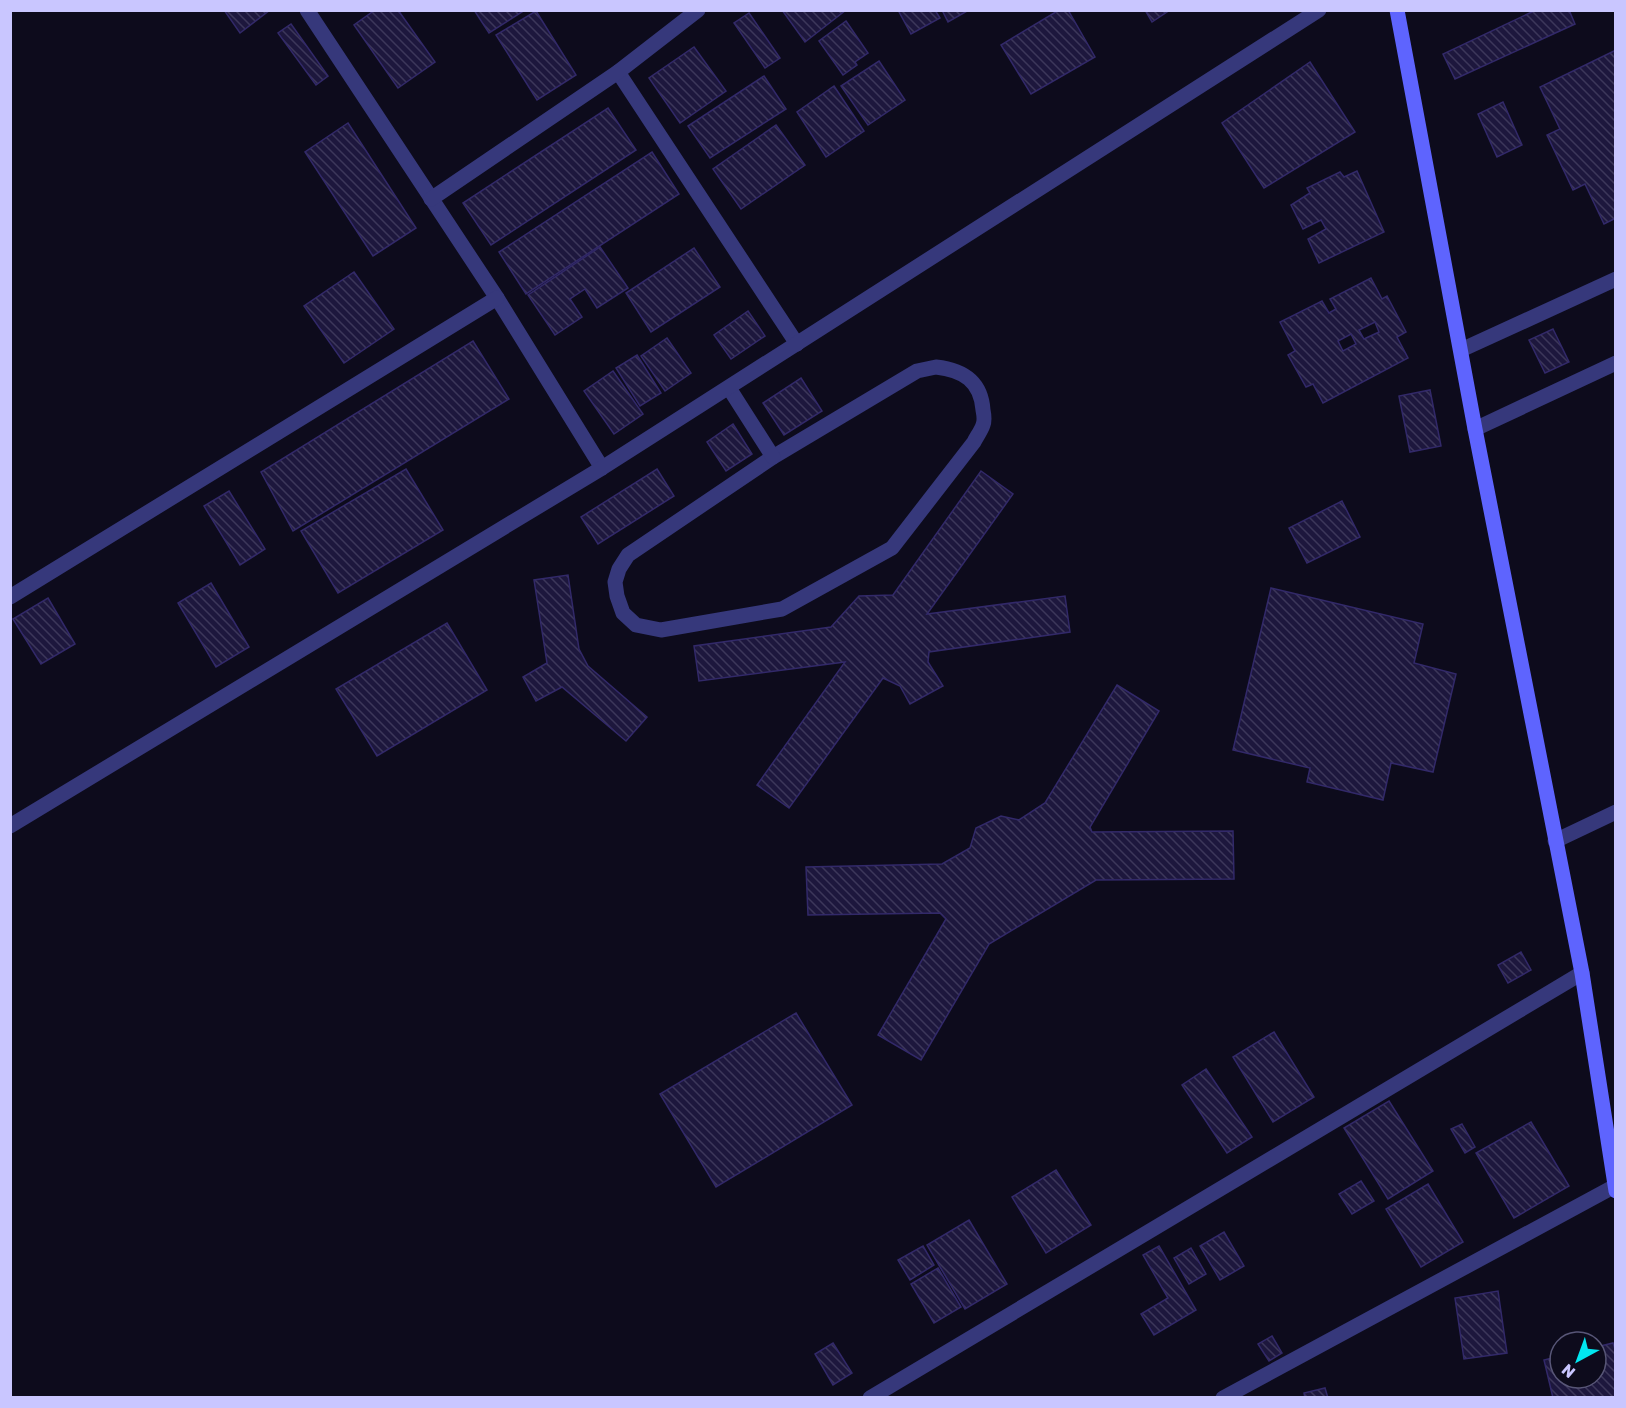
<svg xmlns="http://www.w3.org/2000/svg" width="1626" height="1408" viewBox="0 0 1626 1408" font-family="Rubik,sans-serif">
<defs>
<pattern id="building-back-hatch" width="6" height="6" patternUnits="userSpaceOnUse" patternTransform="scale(1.5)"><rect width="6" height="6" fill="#1d173d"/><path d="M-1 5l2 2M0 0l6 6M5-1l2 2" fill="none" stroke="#3c375a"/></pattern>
</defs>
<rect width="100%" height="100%" fill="#0d0b1c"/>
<g fill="url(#building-back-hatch)" stroke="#322969" stroke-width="1.5" fill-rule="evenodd">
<polygon points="224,10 270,10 240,33"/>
<polygon points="375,10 398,10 435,62 398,88 354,25"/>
<polygon points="474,10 525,10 489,33"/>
<polygon points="782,10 846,10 805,42"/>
<polygon points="898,10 935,10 940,18 911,34"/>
<polygon points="942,10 969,10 948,22"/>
<polygon points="1059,10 1068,10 1095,57 1031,94 1001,45"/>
<polygon points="1145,10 1170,10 1152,22"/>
<polygon points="1536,10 1569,10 1575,24 1455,79 1443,54"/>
<polygon points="536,11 576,75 537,100 496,35"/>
<polygon points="749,13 780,58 765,68 734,23"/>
<polygon points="846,21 868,53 855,62 857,65 843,75 819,41"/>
<polygon points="291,24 328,76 316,85 278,33"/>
<polygon points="694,47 726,91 680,123 649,78"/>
<polygon points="1616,50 1616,218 1604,224 1585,184 1573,190 1547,135 1560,129 1540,87"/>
<polygon points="879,61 905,100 868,125 841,86"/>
<polygon points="1310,62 1355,132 1264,188 1222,123"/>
<polygon points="764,76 786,109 710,158 688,126"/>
<polygon points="834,86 864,131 826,157 797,112"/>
<polygon points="1503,102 1522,145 1497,157 1478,114"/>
<polygon points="608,108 636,150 491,245 463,203"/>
<polygon points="348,123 416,228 373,256 305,152"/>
<polygon points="776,125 805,165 741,209 713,169"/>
<polygon points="652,152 679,194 526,294 499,252"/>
<polygon points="1357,171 1384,232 1319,263 1308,239 1326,229 1321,220 1303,229 1291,205 1310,193 1307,188 1340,172 1344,177"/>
<polygon points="600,247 628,288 597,308 585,289 570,299 582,317 555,335 528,295"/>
<polygon points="694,248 720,287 651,332 626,293"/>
<polygon points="354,272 394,329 344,363 304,306"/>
<path d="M1371 278 1382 299 1387 296 1406 332 1397 337 1408 358 1323 403 1313 384 1306 387 1288 355 1295 351 1280 322 1322 301 1329 313 1336 309 1330 299ZM1375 322 1379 332 1364 339 1359 330ZM1351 334 1356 344 1343 351 1338 341Z"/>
<polygon points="748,311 765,336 731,359 714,335"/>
<polygon points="1553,329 1569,362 1545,373 1529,340"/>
<polygon points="667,338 691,373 665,391 641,356"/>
<polygon points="473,341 509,399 293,531 261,472"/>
<polygon points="637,355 661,393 640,406 616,368"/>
<polygon points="613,371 643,414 614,434 584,391"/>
<polygon points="801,378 822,411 784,435 763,403"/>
<polygon points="1430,390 1441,446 1410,452 1399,396"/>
<polygon points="733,424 752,454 726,471 707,442"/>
<polygon points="406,469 443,530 338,593 301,531"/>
<polygon points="657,469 674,496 598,544 581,517"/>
<polygon points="981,471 1013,494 927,614 1065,596 1070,632 929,652 928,662 943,686 910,704 900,686 883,678 789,808 757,785 845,662 699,681 694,646 831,627 859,596 893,595"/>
<polygon points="229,491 265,549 240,565 204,506"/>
<polygon points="1342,501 1360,537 1307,563 1289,528"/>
<polygon points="568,575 579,649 588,666 647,717 626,741 562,687 536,701 523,677 547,663 534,580"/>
<polygon points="211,583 249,647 216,667 178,603"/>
<polygon points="1271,588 1423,624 1414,663 1456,674 1433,772 1391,763 1383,800 1307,782 1310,768 1233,750"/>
<polygon points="48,598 75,644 41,664 13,619"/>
<polygon points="447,623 487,690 377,756 336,689"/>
<polygon points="1117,685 1159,711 1090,827 1092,832 1233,831 1234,879 1096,880 989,944 921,1060 878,1035 946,919 940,913 808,915 806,867 942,864 970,848 976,828 1001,816 1019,820 1045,803"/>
<polygon points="1521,952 1531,970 1508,983 1498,965"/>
<polygon points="796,1013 852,1105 716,1187 660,1094"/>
<polygon points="1274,1032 1314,1097 1273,1122 1233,1057"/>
<polygon points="1206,1069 1252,1137 1227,1153 1182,1085"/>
<polygon points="1389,1101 1433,1171 1388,1199 1344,1128"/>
<polygon points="1531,1122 1569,1186 1514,1218 1476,1153"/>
<polygon points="1462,1124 1475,1147 1465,1153 1451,1129"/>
<polygon points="1056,1170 1091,1225 1046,1253 1012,1197"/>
<polygon points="1361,1181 1374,1201 1352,1214 1339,1194"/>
<polygon points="1428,1184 1463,1242 1421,1267 1386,1209"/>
<polygon points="969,1220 1007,1284 965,1309 927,1245"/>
<polygon points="1224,1232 1244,1266 1220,1280 1200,1246"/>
<polygon points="923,1246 934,1265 910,1280 898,1260"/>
<polygon points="1159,1246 1196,1310 1154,1335 1141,1314 1168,1298 1143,1255"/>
<polygon points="1191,1248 1206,1274 1189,1284 1174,1258"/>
<polygon points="938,1268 961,1307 934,1323 911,1284"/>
<polygon points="1498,1291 1507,1353 1464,1359 1455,1298"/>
<polygon points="1272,1336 1282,1353 1269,1361 1258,1344"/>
<polygon points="833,1343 852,1373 833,1385 815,1354"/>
<polygon points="1613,1343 1616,1352 1616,1396 1609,1398 1553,1398 1544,1360 1560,1356 1560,1378 1596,1378 1596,1347"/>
<polygon points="1325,1388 1328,1398 1305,1398 1304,1393"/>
</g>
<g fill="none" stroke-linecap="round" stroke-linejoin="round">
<g stroke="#36387b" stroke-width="15">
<path d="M936 367C963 370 981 381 983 410 984 415 985 420 983 425 981 431 977 436 974 442L892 548 782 609 661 630 636 625 623 613 617 596 615 582 619 569 628 555 773 457 917 371Z"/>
<polyline points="729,388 773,457"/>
</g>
<g stroke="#36387b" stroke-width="15">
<polyline points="307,10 497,298 602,468"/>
<polyline points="618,72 797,344"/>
<polyline points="431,199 618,72 698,10"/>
<polyline points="1461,350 1616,279"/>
<polyline points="1475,429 1616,363"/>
<polyline points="10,597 497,298"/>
<polyline points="10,826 602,468 1319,10"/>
<polyline points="1555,841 1616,812"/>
<polyline points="870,1398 1582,973"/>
<polyline points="1223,1398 1615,1186"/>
</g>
<polyline stroke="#5e64fe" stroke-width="15" points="1397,10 1475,429 1582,973 1616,1191"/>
</g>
<rect width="1626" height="1408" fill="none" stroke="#c9c6ff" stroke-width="24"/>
<g transform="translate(1578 1360) rotate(221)"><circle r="28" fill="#0d0b1c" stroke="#585677" stroke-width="1.5"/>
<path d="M0-4.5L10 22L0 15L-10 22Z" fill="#01e7f0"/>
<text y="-9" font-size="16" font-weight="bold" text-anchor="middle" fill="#c9c6ff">N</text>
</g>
</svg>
